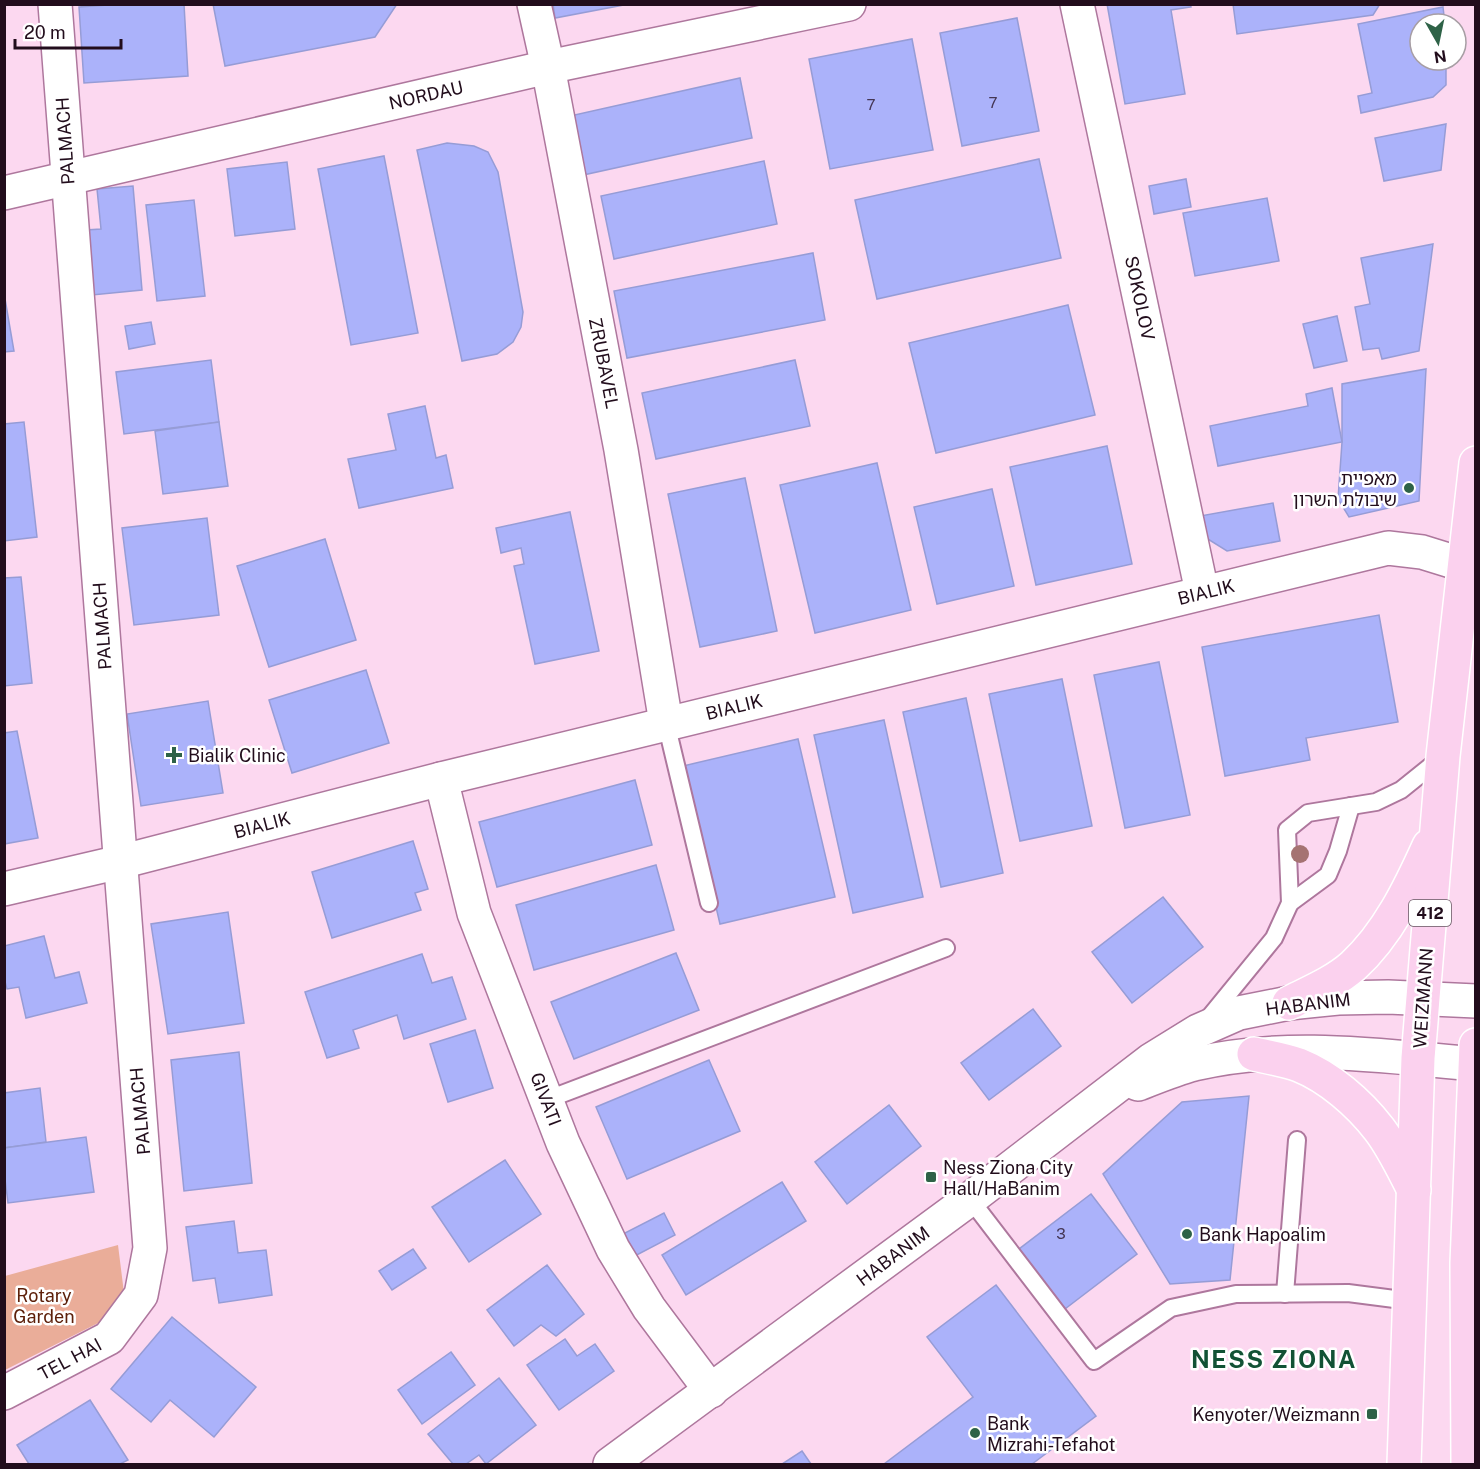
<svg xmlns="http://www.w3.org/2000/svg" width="1480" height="1469" viewBox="0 0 1480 1469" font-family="'Public Sans','Noto Sans Hebrew',sans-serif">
<rect width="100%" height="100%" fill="#fcd8f0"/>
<polygon fill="#eaad99" points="118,1245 126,1309 5,1370 5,1276"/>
<g fill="#abb2fa" stroke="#969cd6" stroke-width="1.5">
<polygon points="122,4 184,4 188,76 84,83 79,7"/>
<polygon points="213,4 397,4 375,37 225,66"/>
<polygon points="553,4 629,4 555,18"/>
<polygon points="1107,4 1190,4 1191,7 1171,10 1185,94 1125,104"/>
<polygon points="1233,4 1380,4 1373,15 1237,34"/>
<polygon points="1443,7 1445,24 1420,24 1420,60 1446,60 1446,85 1433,97 1361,113 1358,96 1372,93 1358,24"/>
<polygon points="1017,18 1039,131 962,146 940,33"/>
<polygon points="912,39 933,150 830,169 809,59"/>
<polygon points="740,78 752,138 574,177 561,118"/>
<polygon points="1446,124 1441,170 1384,181 1375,138"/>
<polygon points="447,143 474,146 488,152 498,172 523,312 521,327 513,342 497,354 462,361 417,150"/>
<polygon points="384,156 418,333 351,345 318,169"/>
<polygon points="1039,159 1061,258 877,299 855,200"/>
<polygon points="764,161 777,224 614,259 601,196"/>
<polygon points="287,162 295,229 235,236 227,169"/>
<polygon points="1186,179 1191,207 1154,214 1149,186"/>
<polygon points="133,186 142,290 92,295 86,230 101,229 97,189"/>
<polygon points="1267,198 1279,261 1195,276 1183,213"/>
<polygon points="194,200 205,296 157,301 146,205"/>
<polygon points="1433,244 1419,351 1382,359 1379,348 1363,350 1355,307 1370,304 1361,258"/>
<polygon points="813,253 825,320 627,358 614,291"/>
<polygon points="4,293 14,351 4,352"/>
<polygon points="1068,305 1095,415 936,453 909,343"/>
<polygon points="1337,316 1347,361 1314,368 1303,324"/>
<polygon points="151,322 155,344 129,349 125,326"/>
<polygon points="211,360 219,422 124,434 116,372"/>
<polygon points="795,360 810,426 656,459 642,393"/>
<polygon points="1426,369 1419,501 1349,517 1338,499 1342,442 1342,384"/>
<polygon points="1332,388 1342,442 1218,466 1210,426 1308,406 1306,394"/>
<polygon points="425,406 436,458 446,455 453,488 359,508 348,459 396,450 388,414"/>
<polygon points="24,422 37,537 4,541 4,424"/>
<polygon points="219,422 228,486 163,494 155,431"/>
<polygon points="1107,446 1132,564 1036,585 1010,467"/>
<polygon points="877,463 911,610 815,633 780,485"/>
<polygon points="745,478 777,631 700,647 668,494"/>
<polygon points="992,489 1014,586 937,604 914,507"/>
<polygon points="1273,503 1280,541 1227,551 1203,536 1200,516"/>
<polygon points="570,512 599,651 535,664 514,566 524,564 521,548 501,553 496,528"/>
<polygon points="207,518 219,615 134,625 122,528"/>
<polygon points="325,539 356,640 269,667 237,566"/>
<polygon points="21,577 32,683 4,686 4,578"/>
<polygon points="1379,615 1398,722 1306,738 1310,760 1225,776 1202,647"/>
<polygon points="1159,662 1190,815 1125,828 1094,675"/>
<polygon points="366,670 389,743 292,773 269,700"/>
<polygon points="1062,679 1092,826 1020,841 989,694"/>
<polygon points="966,698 1003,873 941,887 903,712"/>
<polygon points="208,701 223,793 141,806 127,714"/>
<polygon points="884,720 923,897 853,913 814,735"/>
<polygon points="17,731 38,838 4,844 4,733"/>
<polygon points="798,739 835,897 720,924 683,766"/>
<polygon points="635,780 652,845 497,887 479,822"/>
<polygon points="413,841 428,889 415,893 421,910 332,938 312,872"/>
<polygon points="656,865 674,930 534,970 516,905"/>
<polygon points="1163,897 1203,947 1132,1003 1092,952"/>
<polygon points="228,912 244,1023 168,1034 151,924"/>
<polygon points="44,936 55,978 79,972 87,1003 26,1018 19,987 7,989 4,978 4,946"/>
<polygon points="676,953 699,1010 574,1059 551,1002"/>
<polygon points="422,954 432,983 452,977 466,1019 404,1039 397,1015 353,1030 359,1048 327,1058 305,992"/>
<polygon points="1033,1009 1061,1046 989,1100 961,1063"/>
<polygon points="475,1030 493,1088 448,1102 430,1044"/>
<polygon points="239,1052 252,1183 184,1191 171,1060"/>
<polygon points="709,1060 740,1131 627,1179 596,1107"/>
<polygon points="40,1088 46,1142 4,1148 4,1093"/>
<polygon points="1249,1096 1230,1280 1170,1284 1103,1174 1182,1102"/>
<polygon points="889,1105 921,1146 847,1204 815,1162"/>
<polygon points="86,1137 94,1192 8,1203 4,1171 4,1148"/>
<polygon points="505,1160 541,1214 469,1262 432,1207"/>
<polygon points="782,1182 806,1221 686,1295 662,1255"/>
<polygon points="1091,1194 1137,1254 1061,1312 1015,1252"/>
<polygon points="664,1213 675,1235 631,1258 619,1236"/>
<polygon points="234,1221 238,1253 266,1250 272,1295 219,1303 215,1278 193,1281 186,1227"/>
<polygon points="413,1249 426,1268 392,1290 379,1271"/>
<polygon points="547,1265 584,1314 556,1336 541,1325 514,1346 487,1310"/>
<polygon points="996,1285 1096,1416 1032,1464 884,1464 973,1397 927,1337"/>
<polygon points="172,1317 256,1387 214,1437 170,1400 151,1422 111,1389"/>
<polygon points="565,1339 577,1356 595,1344 614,1371 559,1410 527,1365"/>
<polygon points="451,1352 475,1385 422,1424 398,1390"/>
<polygon points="499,1378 536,1425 486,1464 479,1455 466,1464 453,1464 428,1434"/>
<polygon points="90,1400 128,1460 120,1464 29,1464 17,1445"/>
<polygon points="802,1451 811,1464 782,1464"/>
</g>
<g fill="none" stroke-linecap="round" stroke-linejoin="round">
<defs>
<g id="lane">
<polyline points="666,723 709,903"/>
<polyline points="1290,903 1328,875 1338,851 1351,806"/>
<polyline points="1207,1020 1274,938 1290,903 1287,830 1308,813 1376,802 1401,790 1442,757"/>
<polyline points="546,1100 946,948"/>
<polyline points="970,1199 1094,1361 1171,1308 1236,1294 1348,1293 1410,1301"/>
<polyline points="1285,1294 1297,1140"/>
</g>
<g id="street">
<polyline points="534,4 548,67 621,450 666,723"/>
<polyline points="1077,4 1202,592"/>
<polyline points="441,779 474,913 563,1143 613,1249 649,1308 711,1391"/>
<polyline points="4,889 120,862 441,779 1388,548 1422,552 1464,565"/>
<polyline points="4,1393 109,1338 141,1295 150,1248 55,4"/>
</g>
<g id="secondary">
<polyline points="4,193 548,67 849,4"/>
<path d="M1138 1084C1156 1077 1175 1069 1194 1064 1288 1042 1381 1056 1476 1064"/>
<polyline points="610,1464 970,1199 1151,1060 1198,1031 1239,1013 1289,1003 1338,998 1388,997 1476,1001"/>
</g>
<g id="primary">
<path d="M1289 1003C1311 992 1335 982 1353 966 1388 934 1410 888 1429 846"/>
<path d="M1254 1054C1268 1057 1285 1060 1299 1065 1329 1077 1359 1103 1379 1129 1393 1147 1403 1169 1414 1190"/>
<polyline points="1404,1464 1418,1058 1443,756 1476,463"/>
<polyline points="1468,1464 1467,1263 1476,1045"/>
</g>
</defs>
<use href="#lane" stroke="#ae779d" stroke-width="20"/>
<use href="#street" stroke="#ae779d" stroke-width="36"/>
<use href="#secondary" stroke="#ae779d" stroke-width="36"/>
<use href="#primary" stroke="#fff" stroke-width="36"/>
<use href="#lane" stroke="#fff" stroke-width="16"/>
<use href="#street" stroke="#fff" stroke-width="33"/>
<use href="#secondary" stroke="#fff" stroke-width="33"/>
<use href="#primary" stroke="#fbd1ee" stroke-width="33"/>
</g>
<circle fill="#a57372" cx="1300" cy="854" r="9"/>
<g fill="#2e6247" stroke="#fff" stroke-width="2">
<circle cx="1409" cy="488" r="6"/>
<path d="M171 746h6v6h6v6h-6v6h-6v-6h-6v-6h6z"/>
<rect x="925" y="1171" width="12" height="12" rx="3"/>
<circle cx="1187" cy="1234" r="6"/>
<rect x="1366" y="1408" width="12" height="12" rx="3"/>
<circle cx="975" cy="1433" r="6"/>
</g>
<g text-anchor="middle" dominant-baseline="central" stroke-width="5" stroke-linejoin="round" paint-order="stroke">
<g font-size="15" fill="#443654">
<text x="993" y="102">7</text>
<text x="871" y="104">7</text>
<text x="1061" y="1233">3</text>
</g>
<rect fill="#fff" stroke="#645660" stroke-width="1.5" x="1409" y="900" width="42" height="26" rx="4.5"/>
<g font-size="16" font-weight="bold" fill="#220d1c">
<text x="1430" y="913">412</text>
</g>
<g font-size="18" fill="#220d1c" stroke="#fff">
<text transform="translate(426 95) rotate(-13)">NORDAU</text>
<text transform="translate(65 141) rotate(-94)">PALMACH</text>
<text transform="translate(1140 298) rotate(78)">SOKOLOV</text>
<text transform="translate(604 363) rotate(79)">ZRUBAVEL</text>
<text transform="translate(1206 592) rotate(-14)">BIALIK</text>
<text transform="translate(102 626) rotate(-94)">PALMACH</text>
<text transform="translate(734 707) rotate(-14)">BIALIK</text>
<text transform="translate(262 825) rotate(-15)">BIALIK</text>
<text transform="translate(1423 998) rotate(-86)">WEIZMANN</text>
<text transform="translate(1308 1004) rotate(-7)">HABANIM</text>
<text transform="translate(546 1099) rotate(69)">GIVATI</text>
<text transform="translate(140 1111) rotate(-95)">PALMACH</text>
<text transform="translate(893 1256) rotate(-37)">HABANIM</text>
<text transform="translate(70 1359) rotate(-28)">TEL HAI</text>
</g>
<g font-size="18" fill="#220d1c" stroke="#fff" text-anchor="start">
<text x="1397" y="478" text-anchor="end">מאפיית<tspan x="1397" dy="21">שיבולת השרון</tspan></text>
<text x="188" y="755">Bialik Clinic</text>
<text x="943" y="1167">Ness Ziona City<tspan x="943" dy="21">Hall/HaBanim</tspan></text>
<text x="1199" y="1234">Bank Hapoalim</text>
<text x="1360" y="1414" text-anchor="end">Kenyoter/Weizmann</text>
<text x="987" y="1423">Bank<tspan x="987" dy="21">Mizrahi-Tefahot</tspan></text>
</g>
<g font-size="18" fill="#5d200a" stroke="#fff">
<text x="44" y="1295">Rotary<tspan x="44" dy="21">Garden</tspan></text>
</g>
<g font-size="24" font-weight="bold" letter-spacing="1.5" fill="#125235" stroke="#fff">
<text x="1274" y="1359">NESS ZIONA</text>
</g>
</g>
<rect width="1480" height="1469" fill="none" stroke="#220d1c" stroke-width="12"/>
<g transform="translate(1438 42) rotate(171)"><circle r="28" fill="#ffffff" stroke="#a79ea4" stroke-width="1.5"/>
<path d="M0-4.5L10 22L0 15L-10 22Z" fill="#2e6247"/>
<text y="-9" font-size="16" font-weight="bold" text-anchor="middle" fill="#220d1c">N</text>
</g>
<path d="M15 39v9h106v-9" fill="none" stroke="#220d1c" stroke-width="3"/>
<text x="24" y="39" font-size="18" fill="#220d1c" stroke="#ffffff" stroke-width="4.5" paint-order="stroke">20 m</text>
</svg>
